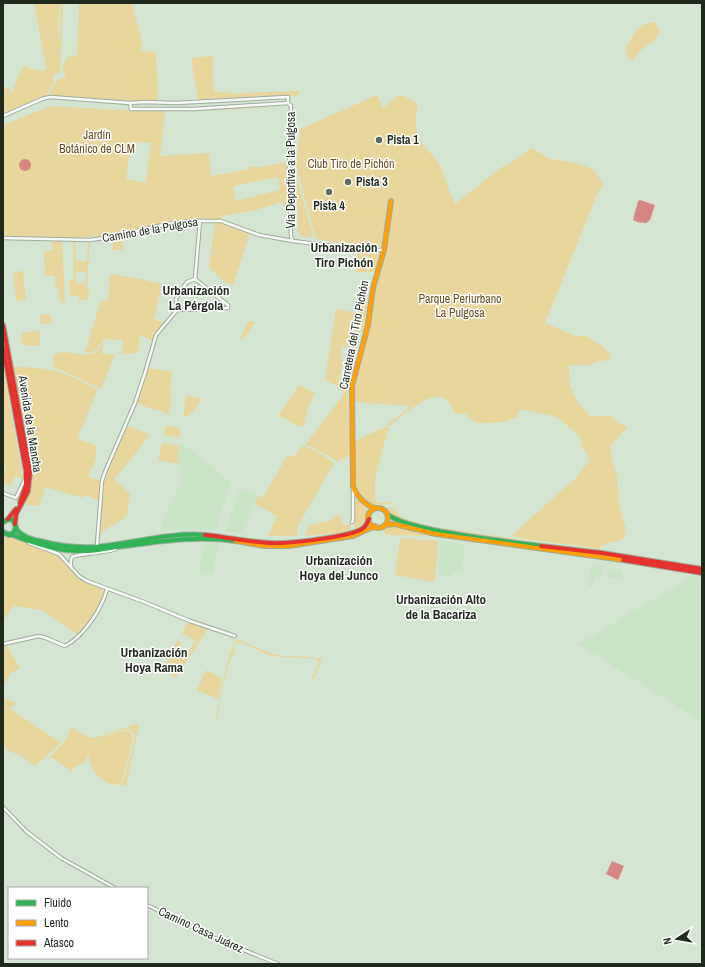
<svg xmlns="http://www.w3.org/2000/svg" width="705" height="967" viewBox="0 0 705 967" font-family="'Archivo Narrow',sans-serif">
<rect width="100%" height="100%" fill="#d4e5d1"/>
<g fill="#cae5c5">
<polygon points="181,443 231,482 216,528 161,531 164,516 182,481 177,457"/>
<polygon points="240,489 258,496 241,533 225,531"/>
<polygon points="206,538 219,540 213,575 199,572"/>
<polygon points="441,541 464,544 462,571 453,572 453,578 438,574"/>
<polygon points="590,565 602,566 601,578 595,578 594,587 588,586"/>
<polygon points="608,569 622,570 621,579 607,577"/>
<polygon points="691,576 702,578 702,722 577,643 595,635 636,609 681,584"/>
</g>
<g fill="#e9d69d" fill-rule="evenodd">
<path d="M34 3H60L58 17 59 41C61 29 59 16 61 3H63L60 72 59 74 53 75 54 82 45 97 3 115V95L7 94 3 93V87L11 89 10 94 11 95 21 70 26 65 27 68 44 71 46 68 44 58H47L44 57Z"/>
<path d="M79 3H132L142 42 141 50 142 51 156 52 158 101 128 102 47 97 58 79H62L66 74 62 69C66 59 66 56 77 56Z"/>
<path d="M651 22 655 23 660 30C655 45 652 41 641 50 638 53 635 57 633 60H630L625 52C632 36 634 27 651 22Z"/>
<path d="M213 55C213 62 212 86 214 91L239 94 241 93 300 91 298 95 296 96 288 95 198 100 191 58C197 57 209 57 213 55Z"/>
<path d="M400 94 418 104 415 121 418 138 440 165 449 190 455 204 506 164 507 166 531 148 554 161 555 159C566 162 589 164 596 173 599 177 601 182 604 186L599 190 545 323 575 336H586L601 345 610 354V360L599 361 590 365H569L570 386 578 403 590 416H611L619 424 628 426 611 445 612 460 617 476 619 505 626 529 624 538C616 544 605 540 599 549L574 545 521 539 519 537 511 536 577 477 590 459 582 447 580 436 564 423 557 417 521 409 517 417 506 421 505 422 477 423 469 419 466 413C448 419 455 399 441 397 424 395 404 415 391 425L385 426 405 411 409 406 354 402V386L357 370 372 312 376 282 386 253 394 199 387 202 382 246 341 243 316 239 296 166 300 129 377 95 383 108Z"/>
<path d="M51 106 137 111 268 106V107L221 110 165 111 160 156 209 153 211 176 249 169V167H262L286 162 288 215 282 202 252 211 221 216 224 221 216 219 193 220 103 237C95 237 92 235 85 238L3 236V125ZM132 141 151 143 146 183 126 179ZM278 177 280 190 236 201 233 186Z"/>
<polygon points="296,174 313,236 312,237 302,237 298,232"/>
<polygon points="221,221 250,233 233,285 225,282 209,268 215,222"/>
<polygon points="122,235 123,250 112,250 113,239"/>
<polygon points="52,240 62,240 65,303 61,303 59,290 55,285 55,276 45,276 44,251 53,250"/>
<path d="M73 240H75L76 261H87L88 240 90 241 87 287 89 292V299L79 300V296H70V280H74ZM76 271 86 272 85 283H76Z"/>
<polygon points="357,250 381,251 374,272 355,272"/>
<polygon points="23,271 26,300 16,301 13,272"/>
<path d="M110 274 141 279 161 284 155 317 153 320 165 322 155 334 153 341 140 335 138 353 122 354 123 340 103 339 102 354 115 355 101 389 64 371 54 368 53 355C69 345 93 367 102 343 95 348 97 354 85 352L101 301H108Z"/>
<polygon points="370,292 368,312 363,332 355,330 352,347 332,344 342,346 340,357 343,360 338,386 325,380 336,309 358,313 358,310 367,302"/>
<polygon points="51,314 51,323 41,324 40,315"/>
<path d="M248 321 255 322C251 329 248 336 240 339Z"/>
<polygon points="40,331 40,346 22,345 21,337 23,332"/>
<polygon points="3,366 23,479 15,476 11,486 3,483 3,474 6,468 6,465 3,465"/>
<path d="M12 367C39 367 60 369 84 383 88 385 93 387 97 391L77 439 95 445C100 456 92 467 88 477L101 481 99 500 84 495 83 498 45 487 39 506 34 505V506L25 504 29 490Z"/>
<polygon points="148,368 172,372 170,396 172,396 169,415 156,409 155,410 136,403"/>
<polygon points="340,380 348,384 350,453 346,458 337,461 312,447 305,445 341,398 344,393 338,389"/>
<polygon points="299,385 315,393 309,405 304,425 299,427 286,419 278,416"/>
<polygon points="186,395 202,399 190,415 183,417"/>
<path d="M127 426 150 434 132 458 115 478V480L130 494C130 502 126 504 128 513L124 518 103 531 99 541 103 480 105 474Z"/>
<polygon points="166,426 180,428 180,438 164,435"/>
<path d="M385 427H389L377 469 375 483V501C385 507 392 494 398 510L395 505 391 503 384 505 368 503 356 489 354 483 353 442Z"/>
<polygon points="162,443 180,446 177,457 179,464 158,460"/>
<polygon points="304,446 316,451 334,463 298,526 297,536 268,536 277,516 255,504 258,496 263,497 287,456 294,456 301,447"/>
<path d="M355 500H360L367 511C365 521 364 525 355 529L354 510Z"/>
<polygon points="389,507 391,507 403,518 428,526 516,539 516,540 443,530 394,518 390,516 387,510"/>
<polygon points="337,515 341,517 343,525 351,524 350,532 305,536 309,525 328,521"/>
<polygon points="394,526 431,535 432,536 388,535 384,533 383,530 384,528"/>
<polygon points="3,537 11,537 19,539 35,547 56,553 61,557 60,559 79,578 105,591 103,597 92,619 78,635 40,609 39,610 14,606 3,621"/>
<polygon points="400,538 438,541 435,582 395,575"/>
<polygon points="187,622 208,628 176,678 164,670 177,640 181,643 179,649 189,653 195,640 182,634"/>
<path d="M238 639 250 645 276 655 319 658 322 660 313 680 312 676 319 663 317 659 271 656 242 643H236L234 646V653C226 661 219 711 216 725L215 726C218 712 228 644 238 639Z"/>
<polygon points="6,644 20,668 11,673 3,687 3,645"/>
<polygon points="206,670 222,678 218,699 197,690"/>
<polygon points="3,698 17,703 10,709 61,743 35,766 20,755 8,751 3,744"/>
<path d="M135 724H137L139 726 126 786H119L124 780 134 741C134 738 135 734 132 731 127 726 101 736 96 741 90 747 89 756 84 763L75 767 68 773 70 770 53 758H49L65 741 72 726C76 732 86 737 93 738Z"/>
<path d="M123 731 131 732 133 737 122 781C110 797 69 756 102 738 108 735 116 733 123 731Z"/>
</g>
<g fill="#d68783">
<circle cx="25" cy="165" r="6"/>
<polygon points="640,200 655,205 650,220 646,223 637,222 633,220 638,201"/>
<polygon points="612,861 624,866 618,880 606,874"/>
</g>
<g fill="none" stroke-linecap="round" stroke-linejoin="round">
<defs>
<g id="street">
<polyline points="130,103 131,109 194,109 288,103"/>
<polyline points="3,116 42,99 50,97 130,103 145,102 176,103 288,97 288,103 291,106 289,168 291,237 293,241 365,250 384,250"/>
<polyline points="3,238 90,240 111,237 162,225 193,221 221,221 259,235 293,241"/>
<polyline points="177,310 228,308 228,305 195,279"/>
<polyline points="3,493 16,498 25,479"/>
<polyline points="352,522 353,521 353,488"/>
<polyline points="29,543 59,554 79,576 87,581 144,602 190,621 235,636"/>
<polyline points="97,545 102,481 105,472 135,403 145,373 156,335 177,310 176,299 187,282 195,279 200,221"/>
<path d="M71 566C71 563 70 560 72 557 75 554 107 553 116 549"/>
<path d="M3 644 39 636 46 638 65 646C83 637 102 609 107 589"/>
<polyline points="3,807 26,831 61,858 115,888"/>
<polyline points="147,905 212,937 278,964"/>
</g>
<g id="fast">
<path d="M388 515C405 525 424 528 444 532 476 538 509 542 541 546"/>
<polyline points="3,522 9,519 13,520 16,527 13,534 9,535 3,532"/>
<path d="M16 529C22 537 31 539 40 541 58 546 76 548 95 547 131 544 168 532 205 535"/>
<path d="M10 534C35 544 59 552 87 551 97 551 107 548 117 547 157 542 195 535 236 541"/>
</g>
<g id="slow">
<path d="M376 508C365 506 358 497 353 487L352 386 368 325 373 288 384 250 391 201"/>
<circle cx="378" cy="518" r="10"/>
<polyline points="385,525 395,524 436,534 623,560"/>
<polyline points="236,541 265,546 289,546 353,536 375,526"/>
</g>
<g id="jam">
<polyline points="3,325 30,472 28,491 16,514 15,524"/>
<polyline points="3,347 26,471 26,485 20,503"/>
<polyline points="8,519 16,509"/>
<path d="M205 535C227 537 249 542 271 543 288 544 349 537 362 529 366 527 367 523 369 519"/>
<polyline points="541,546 602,553 702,569"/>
<polyline points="623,560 702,573"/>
</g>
</defs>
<use href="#street" stroke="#9eab9b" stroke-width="4.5"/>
<use href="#fast" stroke="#9eab9b" stroke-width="6"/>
<use href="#slow" stroke="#9eab9b" stroke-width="6"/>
<use href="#jam" stroke="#9eab9b" stroke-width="6"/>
<use href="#street" stroke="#f9fbf8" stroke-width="2.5"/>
<use href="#fast" stroke="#30b455" stroke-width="4"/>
<use href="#slow" stroke="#ff9f0a" stroke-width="4"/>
<use href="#jam" stroke="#e5322d" stroke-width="4"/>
</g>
<g fill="#5e6b5c" stroke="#fff" stroke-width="1.5">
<circle cx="379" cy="140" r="4"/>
<circle cx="348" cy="182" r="4"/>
<circle cx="329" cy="192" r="4"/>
</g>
<g text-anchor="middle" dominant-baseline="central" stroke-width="3" stroke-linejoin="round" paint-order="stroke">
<g font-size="12" fill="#684f1f" stroke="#fff">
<text x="97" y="135">Jardín<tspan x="97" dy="14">Botánico de CLM</tspan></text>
<text x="351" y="164">Club Tiro de Pichón</text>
<text x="460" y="299">Parque Periurbano<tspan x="460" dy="14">La Pulgosa</tspan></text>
</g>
<g font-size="12" font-weight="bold" fill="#1f2a1d" stroke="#fff" text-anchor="start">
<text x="387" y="140">Pista 1</text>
<text x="356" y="182">Pista 3</text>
<text x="329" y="206" text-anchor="middle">Pista 4</text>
</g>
<g font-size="12" fill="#1f2a1d" stroke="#fff">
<text transform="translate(291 170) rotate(-90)">Vía Deportiva a la Pulgosa</text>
<text transform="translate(150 230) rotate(-10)">Camino de la Pulgosa</text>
<text transform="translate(354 335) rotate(-79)">Carretera del Tiro Pichón</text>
<text transform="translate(30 424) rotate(81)">Avenida de la Mancha</text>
<text transform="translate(201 930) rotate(25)">Camino Casa Juárez</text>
</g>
<g font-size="13" font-weight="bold" fill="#1f2a1d" stroke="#fff">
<text x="344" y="247">Urbanización<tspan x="344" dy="15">Tiro Pichón</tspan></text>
<text x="196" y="290">Urbanización<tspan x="196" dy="15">La Pérgola</tspan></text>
<text x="339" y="560">Urbanización<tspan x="339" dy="15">Hoya del Junco</tspan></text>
<text x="441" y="599">Urbanización Alto<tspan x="441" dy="15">de la Bacariza</tspan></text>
<text x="154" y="652">Urbanización<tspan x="154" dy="15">Hoya Rama</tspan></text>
</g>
</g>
<rect width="705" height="967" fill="none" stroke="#1f2a1d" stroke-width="8"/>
<rect x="8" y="887" width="140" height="72" fill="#ffffff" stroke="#a5aaa5"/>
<rect x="16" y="900" width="20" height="6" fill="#30b455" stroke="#a5aaa5"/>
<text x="44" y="907" font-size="12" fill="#1f2a1d">Fluido</text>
<rect x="16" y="920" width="20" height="6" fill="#ff9f0a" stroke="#a5aaa5"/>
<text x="44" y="927" font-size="12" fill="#1f2a1d">Lento</text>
<rect x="16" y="940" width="20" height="6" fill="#e5322d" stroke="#a5aaa5"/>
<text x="44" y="947" font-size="12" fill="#1f2a1d">Atasco</text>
<g transform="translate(677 939) rotate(258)" stroke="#ffffff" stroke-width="3" paint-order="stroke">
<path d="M0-3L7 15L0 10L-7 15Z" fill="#1f2a1d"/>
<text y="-6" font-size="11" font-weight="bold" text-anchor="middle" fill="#1f2a1d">N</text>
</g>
</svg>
